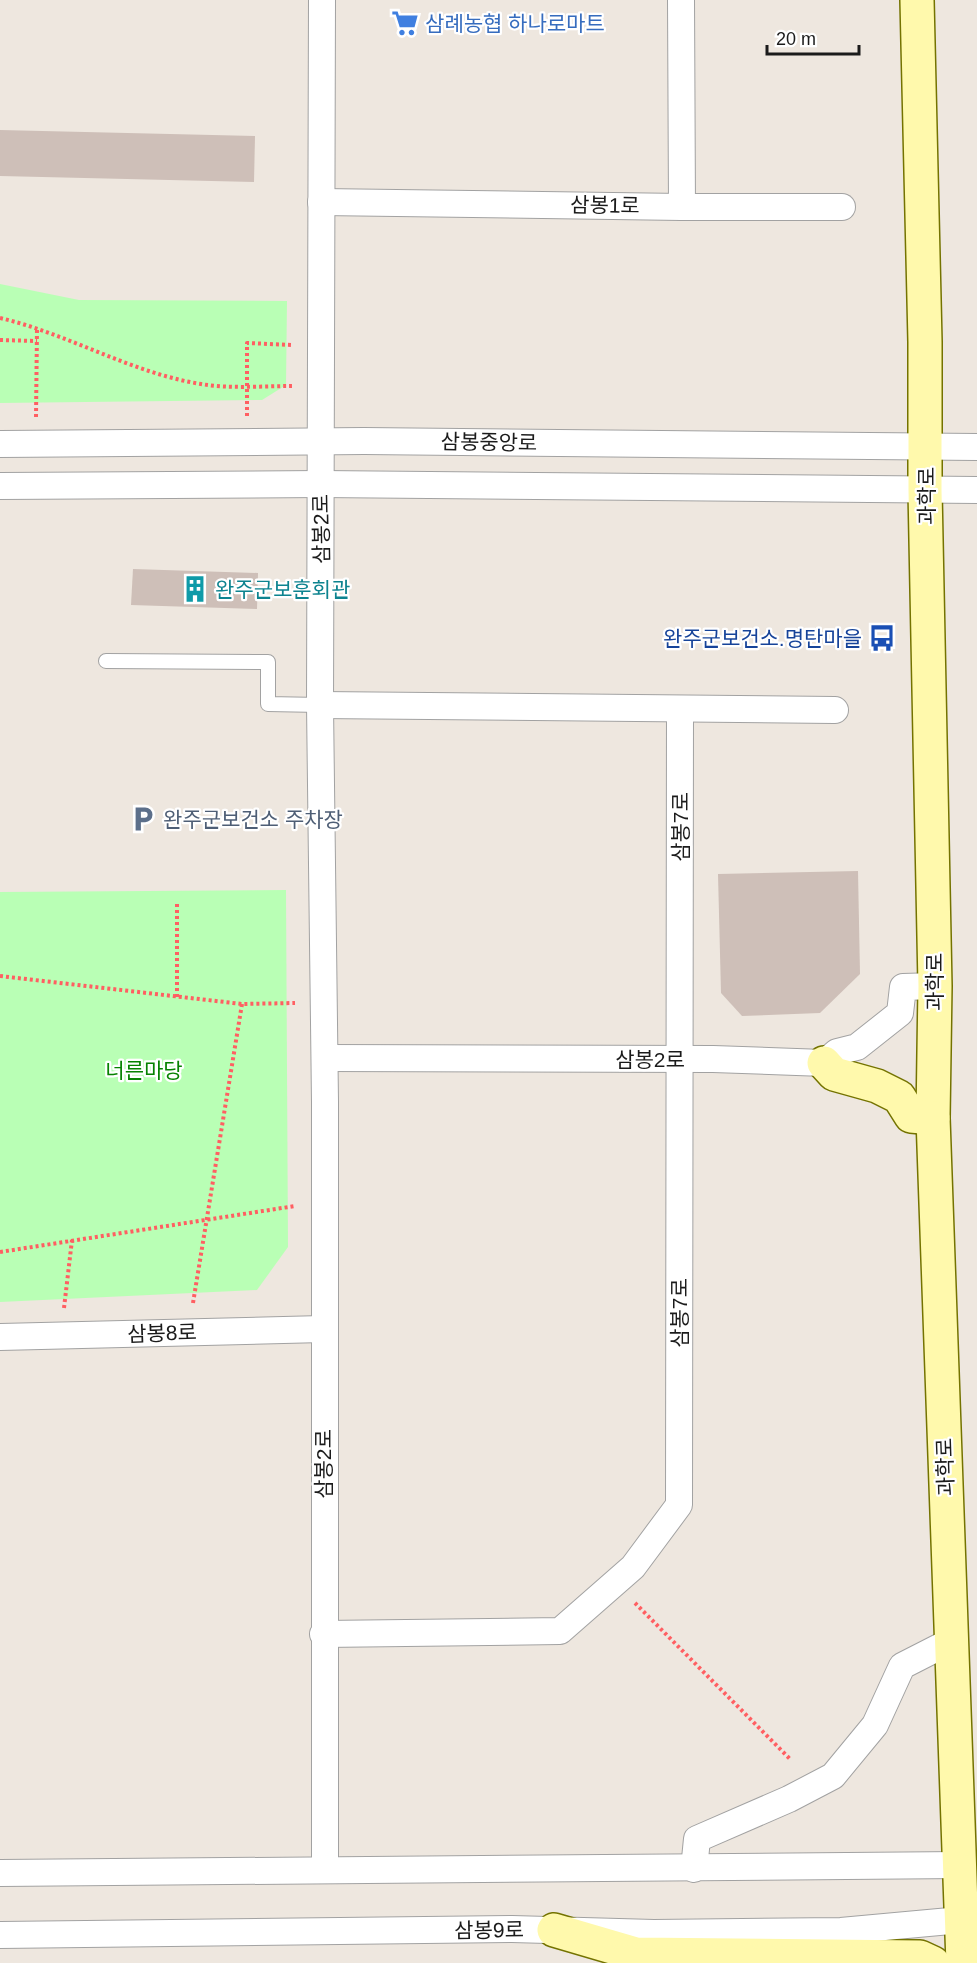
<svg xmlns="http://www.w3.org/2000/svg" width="977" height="1963" viewBox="0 0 977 1963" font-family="Arial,'Noto Sans KR',sans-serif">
<rect width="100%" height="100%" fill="#eee7df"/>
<g fill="#b9ffb5">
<polygon points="0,284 79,300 287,301 286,385 262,400 0,403"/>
<polygon points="286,890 288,1247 257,1290 0,1302 0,892"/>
</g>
<g fill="#cebfb8">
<polygon points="0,130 255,136 254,182 0,176"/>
<polygon points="133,569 258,573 257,609 131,605"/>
<polygon points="858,871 860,974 820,1013 742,1016 721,993 718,874"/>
</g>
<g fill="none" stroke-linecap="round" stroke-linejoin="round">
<defs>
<polyline id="lane" points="106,661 268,662 268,704 320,705"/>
<g id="street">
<polyline points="322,0 320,705 325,1102 325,1870"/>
<polyline points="321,202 682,207 681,0"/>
<polyline points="682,207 842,207"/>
<polyline points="0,444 364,441 977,447"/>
<polyline points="0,486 321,484 977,490"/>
<polyline points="320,705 835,710"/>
<polyline points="325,1058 713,1059 824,1063 837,1052 857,1047 900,1013 903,987 935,986"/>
<polyline points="0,1337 323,1329"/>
<polyline points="323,1634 560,1631 633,1567 679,1505 680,711"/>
<polyline points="694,1869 697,1839 789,1799 833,1776 875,1725 902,1666 951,1641"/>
<polyline points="0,1873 960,1865"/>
<polyline points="0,1935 512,1929 654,1933 841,1931 961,1920"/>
</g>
<g id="secondary">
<polyline points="917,0 925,342 925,490 935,986 933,1118 963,1963"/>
<polyline points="824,1063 834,1074 877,1086 899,1097 911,1116 933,1118"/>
<polyline points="554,1930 636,1954 920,1957 933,1963"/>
</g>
</defs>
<use href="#lane" stroke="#a2a2a2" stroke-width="16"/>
<use href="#street" stroke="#a2a2a2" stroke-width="28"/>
<use href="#secondary" stroke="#747300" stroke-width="36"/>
<g stroke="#ff5f62" stroke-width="4" stroke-dasharray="3 3" stroke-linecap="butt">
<path d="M0 318C69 334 131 373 201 384 230 389 263 386 293 386"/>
<polyline points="0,340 37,341"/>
<polyline points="247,416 247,343 292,345"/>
<polyline points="36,417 37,329"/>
<polyline points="0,976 242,1004 295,1003"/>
<polyline points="177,997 177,901"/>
<polyline points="0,1252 295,1206"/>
<polyline points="193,1303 242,1004"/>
<polyline points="64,1308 72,1240"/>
<polyline points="635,1603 791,1760"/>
</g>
<use href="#lane" stroke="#fff" stroke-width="14"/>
<use href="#street" stroke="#fff" stroke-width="26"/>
<use href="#secondary" stroke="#fff9ac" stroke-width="33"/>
</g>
<defs>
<symbol id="supermarket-bare" viewBox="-9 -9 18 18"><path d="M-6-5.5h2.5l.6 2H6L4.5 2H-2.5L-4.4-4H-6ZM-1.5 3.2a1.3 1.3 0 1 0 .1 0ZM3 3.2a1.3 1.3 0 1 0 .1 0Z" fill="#3f7fe0" stroke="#fff" stroke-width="2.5" paint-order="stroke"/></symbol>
<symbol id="building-bare" viewBox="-9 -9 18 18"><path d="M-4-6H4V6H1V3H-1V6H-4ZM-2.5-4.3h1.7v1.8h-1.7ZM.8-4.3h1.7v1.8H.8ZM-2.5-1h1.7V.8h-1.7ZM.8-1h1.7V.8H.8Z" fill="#0f9aa8" stroke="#fff" stroke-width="2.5" paint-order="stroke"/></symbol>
<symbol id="bus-bare" viewBox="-9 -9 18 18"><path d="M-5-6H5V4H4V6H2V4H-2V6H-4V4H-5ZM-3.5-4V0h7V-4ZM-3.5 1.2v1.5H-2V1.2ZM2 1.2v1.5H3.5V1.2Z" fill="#1a4fb4" stroke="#fff" stroke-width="2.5" paint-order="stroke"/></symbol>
<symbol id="parking-bare" viewBox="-9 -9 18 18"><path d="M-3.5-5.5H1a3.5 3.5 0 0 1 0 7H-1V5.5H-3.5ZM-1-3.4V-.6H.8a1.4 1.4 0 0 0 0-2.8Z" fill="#5c6f8a" stroke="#fff" stroke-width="2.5" paint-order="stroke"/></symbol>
</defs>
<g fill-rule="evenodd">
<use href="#supermarket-bare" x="386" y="4" width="38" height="38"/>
<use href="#building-bare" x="176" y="570" width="38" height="38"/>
<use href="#bus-bare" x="863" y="619" width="38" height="38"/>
<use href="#parking-bare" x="124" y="800" width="38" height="38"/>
</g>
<g text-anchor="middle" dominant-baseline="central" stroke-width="4.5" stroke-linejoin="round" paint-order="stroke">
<g font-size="21" fill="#366cbe" stroke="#fff" text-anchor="start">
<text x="425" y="23">삼례농협 하나로마트</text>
</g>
<g font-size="21" fill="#1b1b1b" stroke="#fff">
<text transform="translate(605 205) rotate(1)">삼봉1로</text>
<text transform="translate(489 442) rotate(1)">삼봉중앙로</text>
<text transform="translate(926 496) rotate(-90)">과학로</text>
<text transform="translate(321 529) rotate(-91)">삼봉2로</text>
<text transform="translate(680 827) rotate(-90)">삼봉7로</text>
<text transform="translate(934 982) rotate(-90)">과학로</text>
<text x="650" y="1059">삼봉2로</text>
<text transform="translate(679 1313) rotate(-90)">삼봉7로</text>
<text transform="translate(162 1333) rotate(-2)">삼봉8로</text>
<text transform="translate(323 1464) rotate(-90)">삼봉2로</text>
<text transform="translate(945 1467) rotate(-92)">과학로</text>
<text transform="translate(489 1930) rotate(-1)">삼봉9로</text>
</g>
<g font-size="21" fill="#0d838f" stroke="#fff" text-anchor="start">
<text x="215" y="589">완주군보훈회관</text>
</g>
<g font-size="21" fill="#164399" stroke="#fff" text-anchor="end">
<text x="862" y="638">완주군보건소.명탄마을</text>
</g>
<g font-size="21" fill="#4e5e75" stroke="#fff" text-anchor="start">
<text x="163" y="819">완주군보건소 주차장</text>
</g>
<g font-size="21" fill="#068201" stroke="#fff">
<text x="144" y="1070">너른마당</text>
</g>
</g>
<path d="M767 45v9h92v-9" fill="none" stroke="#1b1b1b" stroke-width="3"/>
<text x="776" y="45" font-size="18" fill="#1b1b1b" stroke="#ffffff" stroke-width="4.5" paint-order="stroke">20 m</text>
</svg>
